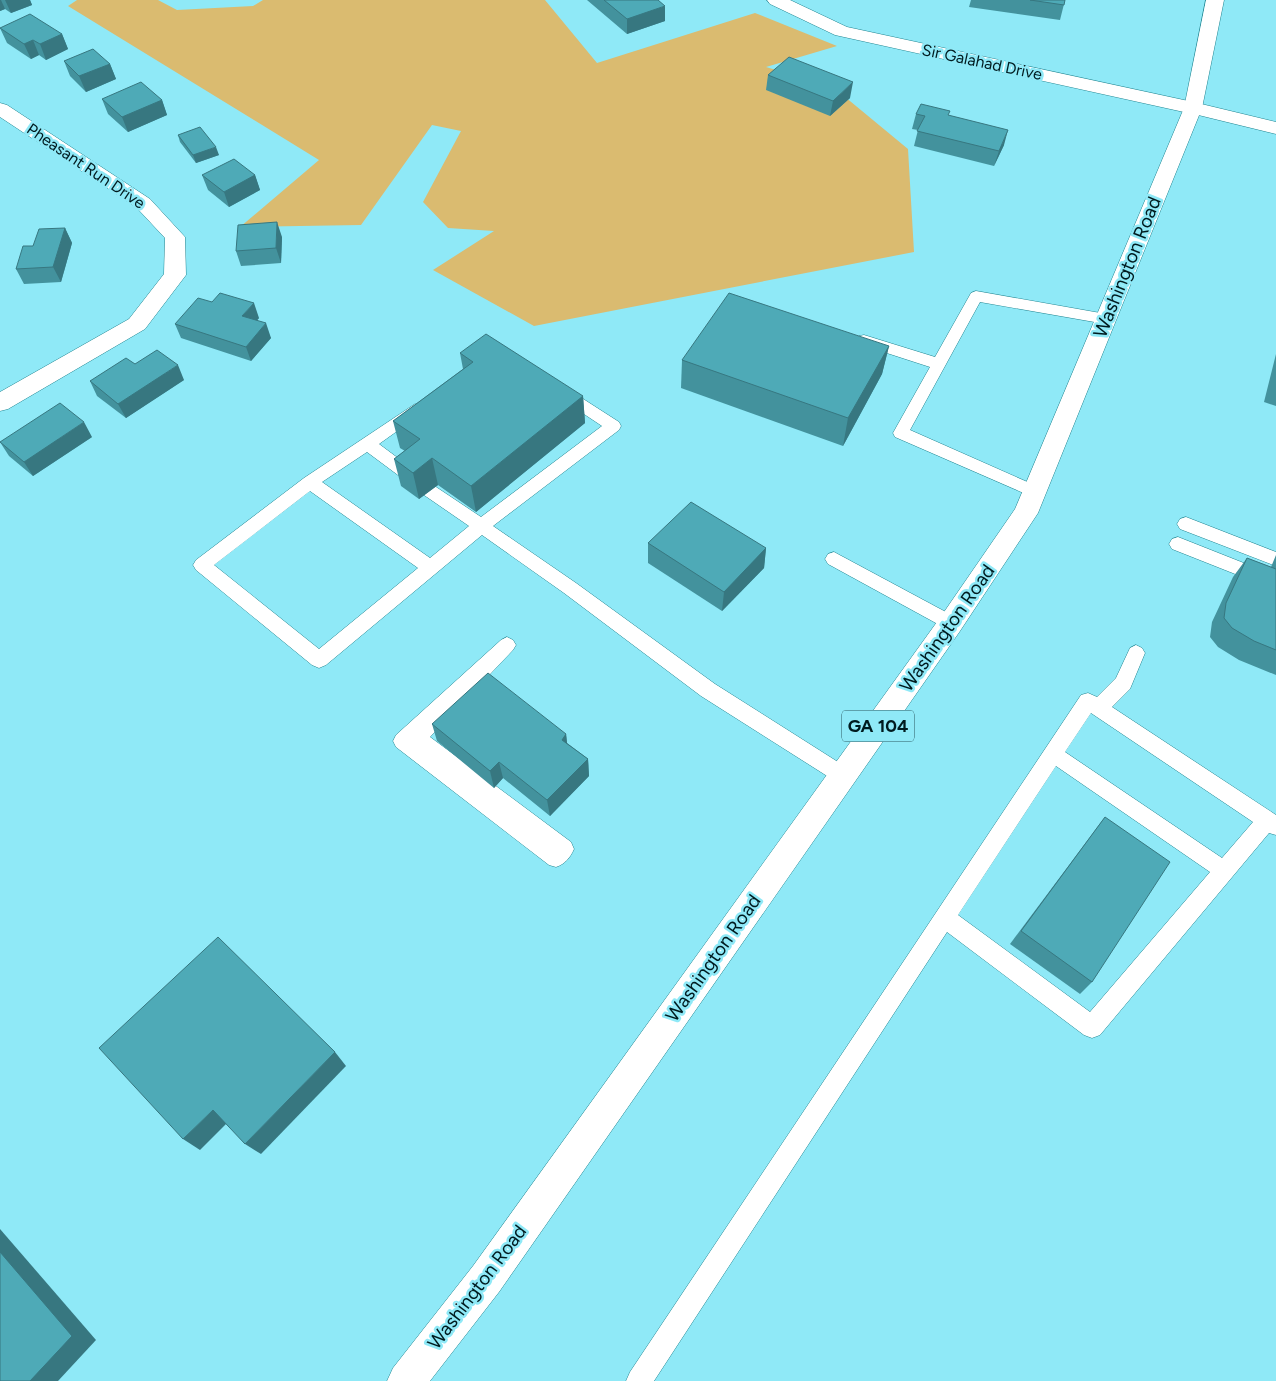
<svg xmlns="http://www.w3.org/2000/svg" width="1276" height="1381" viewBox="0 0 1276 1381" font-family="Figtree,sans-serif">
<rect width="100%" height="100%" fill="#8fe9f7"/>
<polygon fill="#dabb70" points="77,0 158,0 177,10 253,6 263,0 545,0 597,63 755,13 837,46 766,67 833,87 908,149 914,252 534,326 433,270 494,231 448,228 423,202 461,131 432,125 361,225 240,227 319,160 68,6"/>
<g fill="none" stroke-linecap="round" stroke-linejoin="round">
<defs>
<g id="service">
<polygon points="976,291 1106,314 1114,319 1106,324 980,302 910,430 1041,488 1043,492 1041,496 1035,498 895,437 893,433 930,367 859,344 856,340 859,336 864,335 935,357 971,293"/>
<path d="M563 386 619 422 621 426 619 430 493 526 576 583 715 684 849 769 852 775 849 781 842 784 835 781 701 696 564 593 482 535 326 665 319 668 312 665 196 570 193 565 196 560 304 478 415 404 421 406 423 410 421 414 379 444 418 473 420 477 418 481 412 483 406 481 367 452 322 482 430 558 469 526 424 495 422 491 424 487 430 485 436 487 481 517 602 426 557 396 555 392 557 388ZM310 491 418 568 319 649 214 565Z"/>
<polygon points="1186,517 1276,552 1276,566 1180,529 1177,524 1180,519"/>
<polygon points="1178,537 1269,573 1272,578 1269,583 1263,585 1172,549 1169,544 1172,539"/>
<polygon points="834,552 957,618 960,623 957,628 951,630 945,628 828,564 825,559 828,554"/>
<path d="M507 637 513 640 516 645 513 650 430 737 571 842 574 849C570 858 565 864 556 867L549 865 396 747 393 741 396 735 501 640Z"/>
<path d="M1136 645 1142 648 1145 653 1130 689 1112 707 1276 815V835L1269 833 1100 1035 1092 1038 1084 1035 947 932 654 1381H626L630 1372 1081 695 1088 693 1097 697 1116 678 1130 648ZM1091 713 1253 822 1222 858 1065 752ZM1056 766 1210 872 1090 1012 958 915Z"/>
</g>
<g id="minor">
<polygon points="767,0 790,0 847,27 1193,102 1200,104 1202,108 1200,112 1193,114 835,35 770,4"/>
<polygon points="0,103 7,105 150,199 185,237 186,275 145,329 8,409 0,411 0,392 129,319 164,274 165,238 136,207 0,117"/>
</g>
<polygon id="tertiary" points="1193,102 1276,122 1276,134 1186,112 1184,108 1186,104"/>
<polygon id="primary" points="1206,0 1224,0 1202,108 1038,513 960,631 499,1292 430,1381 387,1381 393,1368 473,1266 942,615 1015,509 1184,108"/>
</defs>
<use href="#service" stroke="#208490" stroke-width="1"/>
<use href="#minor" stroke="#208490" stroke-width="1"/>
<use href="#tertiary" stroke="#208490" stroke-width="1"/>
<use href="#primary" stroke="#208490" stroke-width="1"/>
<use href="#service" fill="#fff" fill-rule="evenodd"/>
<use href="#minor" fill="#fff" fill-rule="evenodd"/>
<use href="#tertiary" fill="#fff" fill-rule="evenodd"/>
<use href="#primary" fill="#fff" fill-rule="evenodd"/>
</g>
<g fill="#43929d">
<polygon points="0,0 30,0 32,5 11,13 5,9 0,11"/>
<polygon points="587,0 658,0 665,21 627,34"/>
<polygon points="971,0 1065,0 1060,20 969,7"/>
<polygon points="0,28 62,34 68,49 46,60 39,55 31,59 7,43"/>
<polygon points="64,61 110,64 116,79 86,92 70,76"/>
<polygon points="768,75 850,98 830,116 766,90"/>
<polygon points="102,99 162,100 167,115 128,132 108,114"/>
<polygon points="916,114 949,116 1004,145 994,166 914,146 918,130 912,129"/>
<polygon points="178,135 219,155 196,163 180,142"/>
<polygon points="202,175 255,175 260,190 229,207 208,190"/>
<polygon points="65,228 72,243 61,282 24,284 16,269 33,246"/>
<polygon points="282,237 281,263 241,266 236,251"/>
<polygon points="259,318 257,320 271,338 251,361 181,338 175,324"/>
<polygon points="889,346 882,374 843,446 681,388 682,360"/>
<polygon points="460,353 583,396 585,423 476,512 438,485 419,499 401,486 394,459 405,451 400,448 393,421 463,369"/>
<polygon points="1276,354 1276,406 1264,402"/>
<polygon points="135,364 184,380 126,418 97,396 90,381"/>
<polygon points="92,437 33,476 9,456 0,442"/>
<polygon points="648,543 766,548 764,568 722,611 648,563"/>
<polygon points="1276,555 1276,675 1239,660 1218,647 1210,637 1212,622 1233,577 1247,558 1271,567"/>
<polygon points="432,724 566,734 567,743 588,759 589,776 550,816 503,778 494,788 437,741"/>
<polygon points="1105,817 1092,982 1080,994 1010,944"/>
</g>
<g fill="#377780">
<polygon points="0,0 1,0 5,9 0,11"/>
<polygon points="5,0 30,0 32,5 11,13"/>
<polygon points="665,6 665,21 627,34 627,19"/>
<polygon points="62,34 68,49 46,60 40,44"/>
<polygon points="33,40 39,55 31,59 24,44"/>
<polygon points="110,64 116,79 86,92 79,76"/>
<polygon points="853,82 850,98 830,116 833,101"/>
<polygon points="162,100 167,115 128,132 122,117"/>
<polygon points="1008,130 1004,145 994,166 999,151"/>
<polygon points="216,147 219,155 196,163 193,155"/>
<polygon points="255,175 260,190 229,207 224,192"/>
<polygon points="277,222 282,237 281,263 276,248"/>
<polygon points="65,228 72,243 61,282 53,267"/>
<polygon points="254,303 259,318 248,331 242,316"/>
<polygon points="266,323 271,338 251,361 246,347"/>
<polygon points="889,346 882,374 843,446 848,418"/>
<polygon points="178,365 184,380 126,418 118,404"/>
<polygon points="583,396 585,423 476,512 471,486"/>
<polygon points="84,422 92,437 33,476 24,462"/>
<polygon points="432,458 438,485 419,499 413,473"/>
<polygon points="766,548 764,568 722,611 724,592"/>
<polygon points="566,734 568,751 562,740"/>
<polygon points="588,759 589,776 550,816 547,800"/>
<polygon points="499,762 503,778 494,788 490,771"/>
<polygon points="335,1052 346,1066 261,1154 245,1144"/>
<polygon points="213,1110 229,1121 200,1150 183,1139"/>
<polygon points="0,1229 96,1340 58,1381 30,1381 0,1252"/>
</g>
<g fill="#4eaab7" stroke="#377780">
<polygon points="604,0 658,0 665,6 627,19"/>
<polygon points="1030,0 1065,0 1064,5"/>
<polygon points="30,14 62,34 40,44 33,40 24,44 0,28"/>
<polygon points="93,49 110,64 79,76 64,61"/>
<polygon points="789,57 853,82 833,101 768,75"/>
<polygon points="141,82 162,100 122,117 102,99"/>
<polygon points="921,104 950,111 948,115 1008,130 999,151 917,131 925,116 916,114"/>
<polygon points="200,127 216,147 193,155 178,135"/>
<polygon points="234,159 255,175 224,192 202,175"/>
<polygon points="277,222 276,248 236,251 238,225"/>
<polygon points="65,228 53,267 16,269 23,246 33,246 39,229"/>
<polygon points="220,293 254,303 242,316 266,323 246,347 175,324 198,298 212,302"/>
<polygon points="729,293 889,346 848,418 682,360"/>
<polygon points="486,334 583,396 471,486 432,458 413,473 394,459 420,439 393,421 473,362 460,353"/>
<polygon points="157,350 178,365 118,404 90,381 126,358 135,364"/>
<polygon points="60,403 84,422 24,462 0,442"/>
<polygon points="691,502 766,548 724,592 648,543"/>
<polygon points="1247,558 1276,569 1276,650 1254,641 1232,628 1224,618 1226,603"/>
<polygon points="488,673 566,734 562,740 588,759 547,800 499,762 490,771 432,724"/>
<polygon points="1105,817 1170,862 1092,982 1021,931"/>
<polygon points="218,937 335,1052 245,1144 213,1110 183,1139 99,1048"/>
<polygon points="0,1252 72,1336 30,1381 0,1381"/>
</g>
<g text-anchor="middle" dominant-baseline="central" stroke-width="5" stroke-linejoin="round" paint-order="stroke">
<g font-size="16" fill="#001b1f" stroke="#8fe9f7">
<text transform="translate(982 62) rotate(12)">Sir Galahad Drive</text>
<text transform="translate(86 166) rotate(34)">Pheasant Run Drive</text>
</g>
<rect fill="#8fe9f7" stroke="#2b5960" stroke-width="1" x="842" y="710.5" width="72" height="31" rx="4"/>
<g font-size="18" font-weight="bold" fill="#001b1f">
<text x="878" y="726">GA 104</text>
</g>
<g font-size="19" fill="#001b1f" stroke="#8fe9f7">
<text transform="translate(1127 267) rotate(-68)">Washington Road</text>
<text transform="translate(947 628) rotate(-55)">Washington Road</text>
<text transform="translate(713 958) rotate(-55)">Washington Road</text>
<text transform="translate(477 1287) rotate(-53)">Washington Road</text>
</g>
</g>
</svg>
